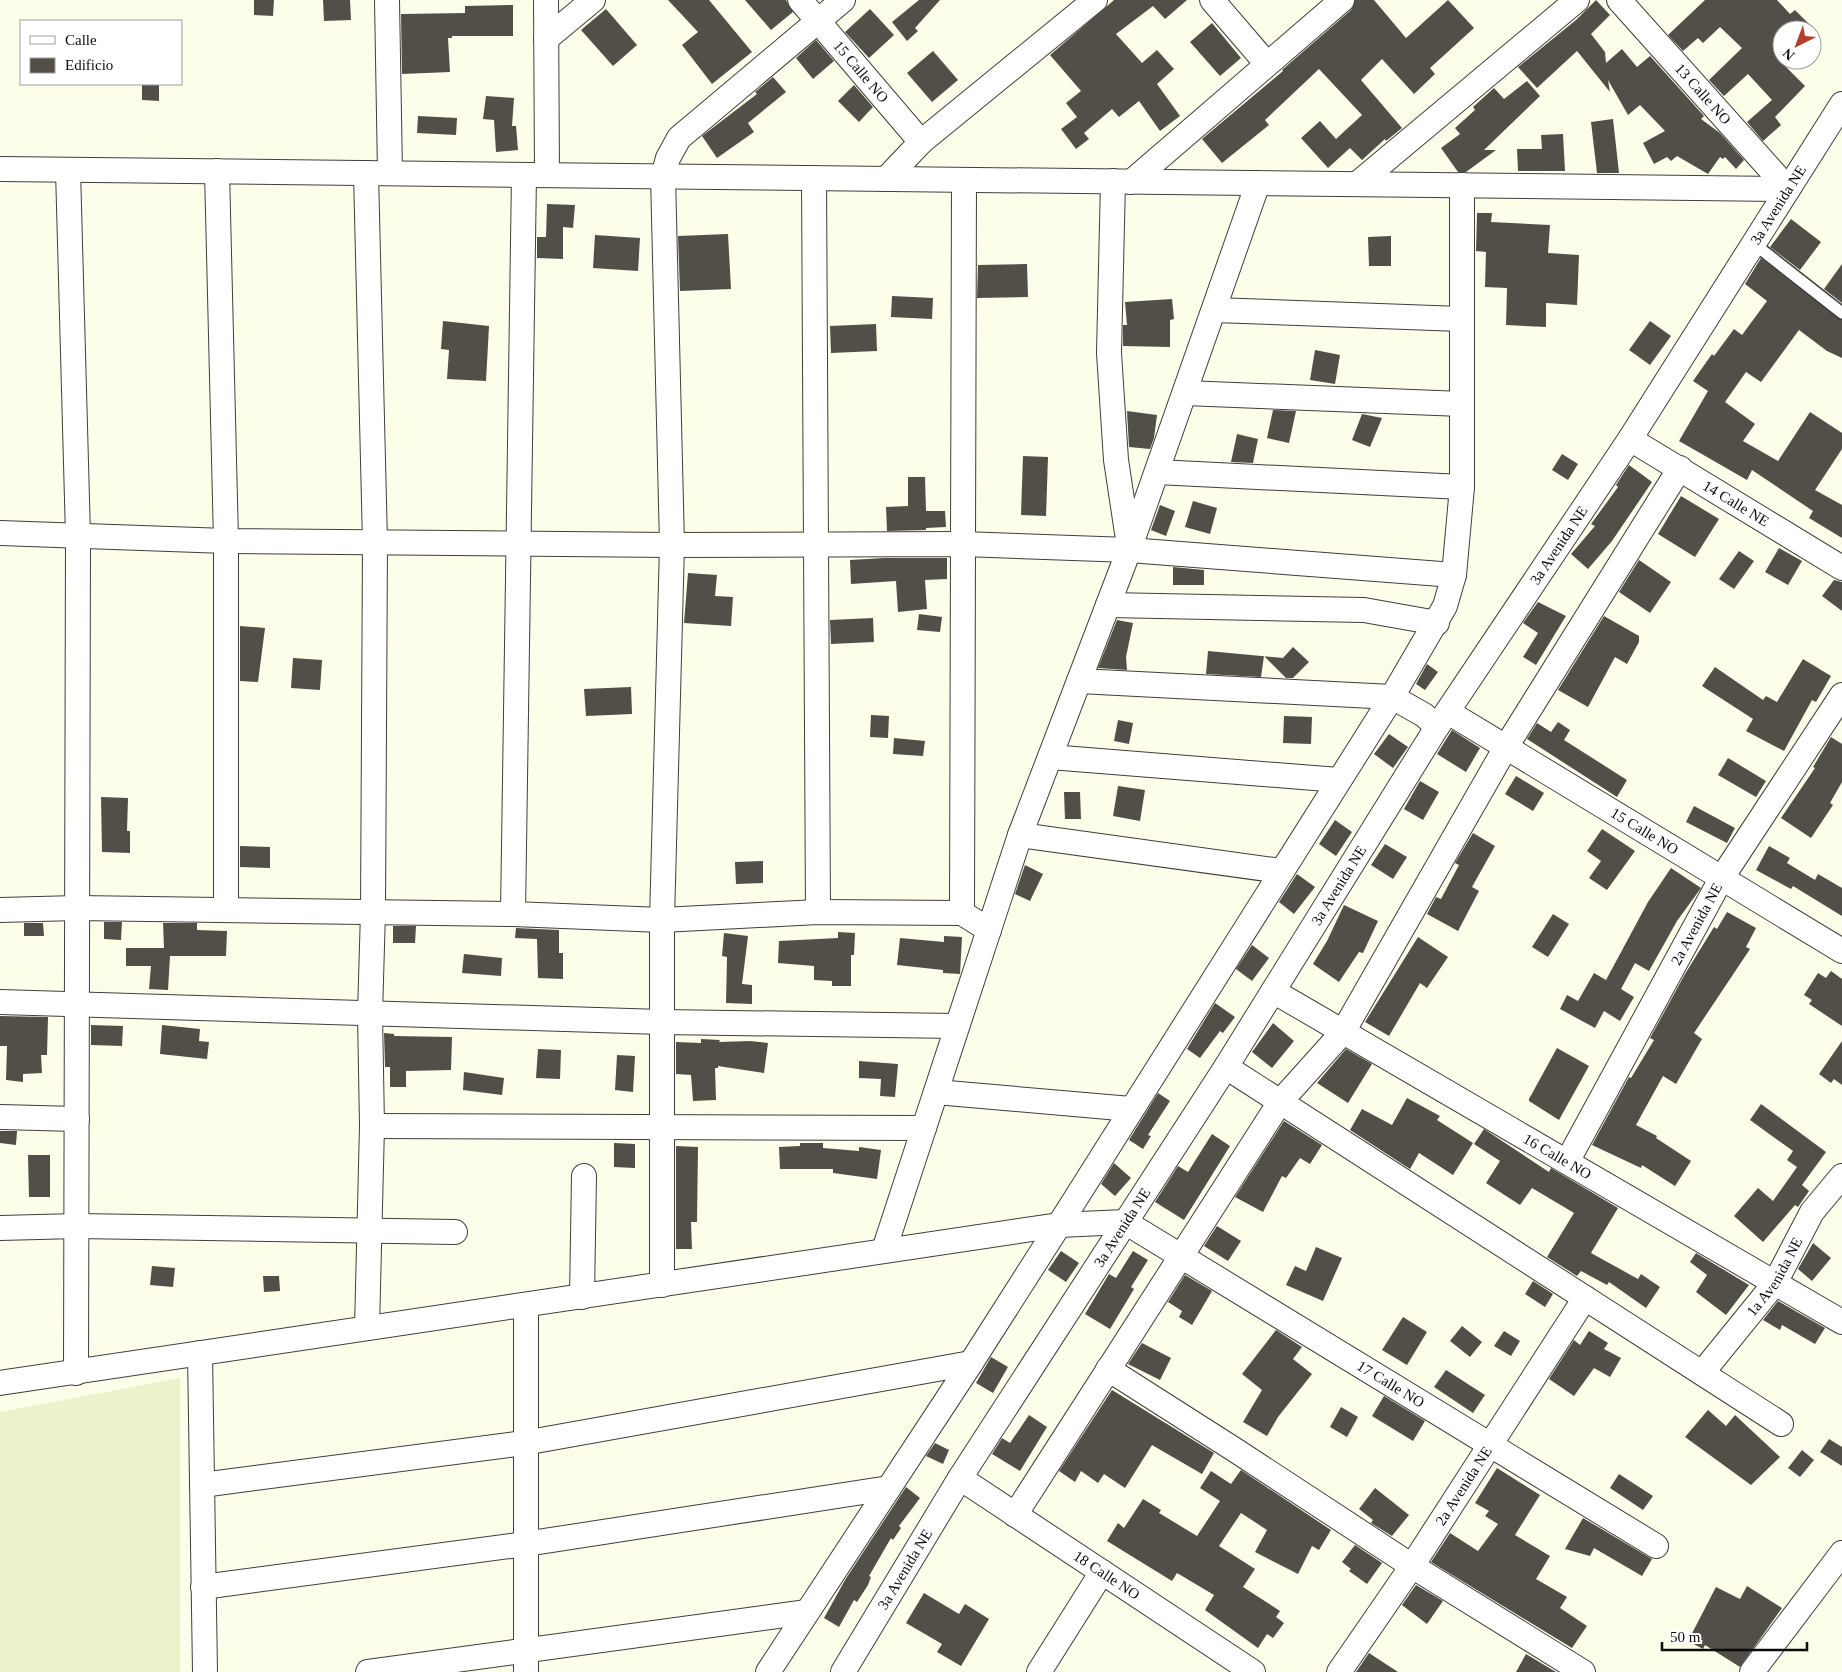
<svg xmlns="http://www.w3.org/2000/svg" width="1842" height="1672" viewBox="0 0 1842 1672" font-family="'Times New Roman',serif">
<rect width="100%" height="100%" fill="#fdfee9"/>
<polygon fill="#edf2cc" points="180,1378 180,1672 0,1672 0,1412"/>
<g fill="#524e48">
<polygon points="254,0 274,0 273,16 254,15"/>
<polygon points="323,0 350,0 351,20 324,21"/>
<polygon points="668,0 709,0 752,52 712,84 682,45 698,32"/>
<polygon points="745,0 786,0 793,12 771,30"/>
<polygon points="919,0 940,0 915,28 918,31 907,41 892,22"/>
<polygon points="1114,0 1187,0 1165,19 1153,6 1116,34 1142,63 1157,50 1174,69 1157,84 1180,116 1160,131 1139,101 1119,117 1112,109 1084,133 1089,139 1076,149 1061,129 1077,117 1066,103 1081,91 1050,55"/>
<polygon points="1355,0 1374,0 1406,38 1448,0 1474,28 1430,68 1435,74 1414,94 1382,59 1361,80 1402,128 1386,141 1385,139 1362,160 1350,148 1328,168 1301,138 1320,121 1336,139 1362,115 1319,69 1265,120 1269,125 1222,163 1202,139 1283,71 1282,70 1351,10"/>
<polygon points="1596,0 1610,15 1591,34 1605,52 1606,63 1622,49 1637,67 1650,56 1704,116 1701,119 1720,133 1744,160 1736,169 1725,157 1723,159 1720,157 1708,174 1677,156 1671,161 1667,157 1654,164 1643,143 1665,131 1640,105 1628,115 1608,80 1610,92 1577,51 1537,88 1518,67 1576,20"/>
<polygon points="1705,0 1777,0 1790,14 1795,10 1815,30 1782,30 1782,63 1805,86 1775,117 1781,125 1763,141 1747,122 1772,100 1748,74 1724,96 1709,80 1742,48 1720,27 1703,43 1698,38 1683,51 1668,35"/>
<polygon points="513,5 513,36 452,36 452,38 448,38 450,72 402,74 401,14 465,13 465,6"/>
<polygon points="606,9 637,45 613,66 581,30"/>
<polygon points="870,9 894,35 869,58 845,32"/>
<polygon points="1212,23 1241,58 1220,76 1190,42"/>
<polygon points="816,40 834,61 813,79 796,58"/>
<polygon points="933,51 958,80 932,102 907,73"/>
<polygon points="773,77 786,92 748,123 754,132 717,158 702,136 757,94 755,92"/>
<polygon points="1527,81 1540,96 1484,150 1496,150 1466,172 1458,172 1441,148 1460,134 1455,128 1475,110 1473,107 1494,88 1504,99"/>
<polygon points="142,84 159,84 159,101 142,100"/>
<polygon points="854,85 873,107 859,122 838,101"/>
<polygon points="486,96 514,98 512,126 516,126 518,150 496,152 494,120 483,119"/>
<polygon points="418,116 457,118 456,135 417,133"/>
<polygon points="1613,119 1619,173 1597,173 1591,122"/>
<polygon points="1563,134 1565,171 1518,171 1517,149 1542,149 1541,135"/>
<polygon points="547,204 575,205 573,228 563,227 563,259 537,258 537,237 546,237"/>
<polygon points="1477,213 1492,213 1491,222 1550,225 1548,253 1579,255 1577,305 1546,303 1546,327 1506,325 1507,288 1485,287 1486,252 1476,251"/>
<polygon points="1791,219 1821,242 1800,270 1770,247"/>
<polygon points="728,234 731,289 680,291 678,236"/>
<polygon points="595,235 640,238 638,271 593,268"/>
<polygon points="1391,236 1391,266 1369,266 1368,237"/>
<polygon points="1761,258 1842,320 1842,358 1827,351 1799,330 1761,382 1746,372 1725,402 1755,424 1743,441 1778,461 1810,412 1842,433 1842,449 1815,490 1842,505 1842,538 1809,518 1813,511 1752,470 1747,480 1679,441 1708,391 1693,381 1712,354 1714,356 1734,329 1742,335 1767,301 1745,284"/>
<polygon points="1027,264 1028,297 977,298 978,265"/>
<polygon points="1842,264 1842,303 1824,289"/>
<polygon points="892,296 933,298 932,319 891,317"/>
<polygon points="1172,299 1174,319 1170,320 1170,347 1123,346 1123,325 1127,325 1125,302"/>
<polygon points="443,321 489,326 486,381 447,379 449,350 441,349"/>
<polygon points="1650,321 1671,336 1650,365 1629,350"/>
<polygon points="876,324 877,351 831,353 830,326"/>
<polygon points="1315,350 1340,355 1335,384 1310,380"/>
<polygon points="1273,410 1296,411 1289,443 1267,438"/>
<polygon points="1127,411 1157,415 1154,438 1150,449 1129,447"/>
<polygon points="1362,414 1382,418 1370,447 1352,440"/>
<polygon points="1237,434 1258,439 1253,463 1231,462"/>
<polygon points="1562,454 1578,464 1568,480 1552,470"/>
<polygon points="1023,456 1048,457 1046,516 1021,515"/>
<polygon points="1629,465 1652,482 1612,541 1588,569 1571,554 1595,526 1591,524 1618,487 1616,485"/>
<polygon points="908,477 925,477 926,511 945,511 946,527 926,528 926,530 887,531 886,507 908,506"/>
<polygon points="1681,496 1719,519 1695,557 1658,534"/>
<polygon points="1193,501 1217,508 1210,534 1185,527"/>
<polygon points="1160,505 1175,511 1166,536 1151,530"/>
<polygon points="1779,548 1802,561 1788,585 1765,572"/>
<polygon points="1739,551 1754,561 1734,589 1719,579"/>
<polygon points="884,558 947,558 947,579 925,580 927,609 898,612 896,581 851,584 850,560"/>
<polygon points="1639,560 1671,582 1650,613 1619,592"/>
<polygon points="1173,567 1204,570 1204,585 1173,585"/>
<polygon points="688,573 717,575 715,596 733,597 731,626 684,623"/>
<polygon points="1834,580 1842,582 1842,611 1822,596"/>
<polygon points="1538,602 1566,616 1536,665 1523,657 1538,633 1523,623"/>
<polygon points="919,614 942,617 940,632 917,630"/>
<polygon points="1604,616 1639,636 1639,642 1627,664 1615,657 1588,707 1558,690"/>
<polygon points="873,618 874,642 831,644 830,620"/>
<polygon points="1117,620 1133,623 1126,657 1127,670 1098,668"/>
<polygon points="240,626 265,628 258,682 240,681"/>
<polygon points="1293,647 1309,662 1293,678 1286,678 1264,656 1261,677 1206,674 1208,651 1283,658"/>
<polygon points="293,658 322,660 320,690 291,688"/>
<polygon points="1803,659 1831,676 1816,702 1812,700 1784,751 1746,731 1753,719 1702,686 1715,667 1763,700 1766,696 1777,702"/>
<polygon points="1427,664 1438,672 1425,690 1416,684"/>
<polygon points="631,687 632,714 586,716 584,689"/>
<polygon points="871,715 889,716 888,738 870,737"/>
<polygon points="1284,716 1312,717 1311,744 1283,743"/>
<polygon points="1118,720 1133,723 1129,744 1114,741"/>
<polygon points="1558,722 1570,730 1564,740 1627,780 1617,797 1527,739 1537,723 1551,732"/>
<polygon points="1452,730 1480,748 1466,772 1437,754"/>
<polygon points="1389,734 1408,747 1393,768 1374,754"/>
<polygon points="1831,737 1842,744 1842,782 1830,803 1833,805 1811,838 1781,818 1815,768 1813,767"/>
<polygon points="894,738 925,741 923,756 893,754"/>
<polygon points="1728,758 1766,781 1756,797 1718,775"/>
<polygon points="1516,776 1544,793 1533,811 1505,794"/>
<polygon points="1420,781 1439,792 1423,820 1404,809"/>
<polygon points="1118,786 1145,790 1140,821 1113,816"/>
<polygon points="1064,792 1080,792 1081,819 1065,819"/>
<polygon points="101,797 128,798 127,831 130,831 130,853 102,852"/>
<polygon points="1694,806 1735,828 1727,843 1686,822"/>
<polygon points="1335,820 1352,832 1336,856 1319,844"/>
<polygon points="1602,829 1635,851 1607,890 1589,878 1601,861 1587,851"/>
<polygon points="1473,833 1495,846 1472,887 1479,891 1458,931 1427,914 1436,897 1441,899 1459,865 1455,863"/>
<polygon points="1385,844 1407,857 1393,879 1371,865"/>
<polygon points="240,846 270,847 270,868 240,867"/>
<polygon points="1769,846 1790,858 1787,863 1815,880 1818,874 1842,888 1842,916 1793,886 1791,889 1756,870"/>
<polygon points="763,861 763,883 736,884 735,862"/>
<polygon points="1025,865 1043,874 1030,901 1015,894"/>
<polygon points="1671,868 1701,888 1677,921 1649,971 1635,963 1621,989 1634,997 1620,1021 1604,1011 1595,1028 1560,1009 1567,995 1578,1001 1594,973 1606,980 1648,902"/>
<polygon points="1297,874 1315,887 1294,914 1279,902"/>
<polygon points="1344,905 1378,921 1363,953 1359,952 1339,982 1313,964 1327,941"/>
<polygon points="1727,912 1756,928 1746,947 1750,949 1694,1033 1702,1039 1676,1084 1663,1076 1636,1125 1657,1136 1656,1138 1691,1161 1675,1186 1642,1165 1641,1168 1592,1145 1629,1077 1631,1078 1654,1040 1650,1038 1685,974 1714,927 1717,929"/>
<polygon points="1553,914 1569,924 1548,957 1532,947"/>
<polygon points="104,922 122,922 121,940 104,939"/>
<polygon points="24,923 43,923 44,936 24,936"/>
<polygon points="163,923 197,923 197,930 227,931 226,956 170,956 168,990 149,989 151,966 126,966 126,948 164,948"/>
<polygon points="393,926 416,926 415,943 393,943"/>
<polygon points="516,928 559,930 559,953 563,953 563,979 538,978 537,939 515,938"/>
<polygon points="838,932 855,933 854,955 851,955 851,986 832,986 832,981 814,980 814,966 778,963 779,941 838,938"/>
<polygon points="724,933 748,936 742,984 752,985 752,1004 726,1003 727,957 722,956"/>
<polygon points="944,936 962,937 960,974 943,973 943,970 897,965 900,938 944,942"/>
<polygon points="1418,937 1448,957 1427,988 1420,983 1389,1036 1365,1022"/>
<polygon points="1252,945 1269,958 1252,981 1236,969"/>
<polygon points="464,954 502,958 501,976 462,973"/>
<polygon points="1831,971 1842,979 1842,1026 1809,1004 1812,1000 1804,995 1818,973 1826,978"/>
<polygon points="1215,1003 1235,1017 1223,1033 1220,1031 1200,1058 1187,1049"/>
<polygon points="0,1016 48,1017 47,1055 41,1055 42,1073 23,1074 23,1082 6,1080 7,1046 0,1046"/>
<polygon points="1273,1023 1294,1041 1272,1068 1252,1052"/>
<polygon points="91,1025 123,1026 122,1046 91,1045"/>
<polygon points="162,1025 200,1029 199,1041 209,1042 207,1059 160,1054"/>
<polygon points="384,1033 394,1034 394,1036 452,1037 451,1070 406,1071 406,1087 390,1087 390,1067 385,1067"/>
<polygon points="701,1039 720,1040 719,1042 750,1041 768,1043 764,1073 718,1066 718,1068 715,1068 716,1100 693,1101 691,1075 676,1074 676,1042 701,1043"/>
<polygon points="1842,1041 1842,1085 1834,1079 1831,1083 1819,1074"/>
<polygon points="1557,1048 1589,1066 1559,1120 1529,1101 1529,1099"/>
<polygon points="538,1049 561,1050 560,1079 536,1078"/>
<polygon points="1346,1049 1372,1064 1348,1103 1317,1083"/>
<polygon points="617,1055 635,1056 633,1092 615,1090"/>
<polygon points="859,1061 898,1064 895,1097 880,1096 881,1079 859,1078"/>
<polygon points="464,1072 504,1078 502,1095 463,1090"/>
<polygon points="1158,1093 1170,1101 1148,1135 1151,1136 1143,1149 1129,1140"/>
<polygon points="1407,1098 1440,1116 1437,1120 1473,1143 1453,1175 1419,1153 1410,1169 1350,1130 1362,1109 1392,1125"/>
<polygon points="1761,1104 1826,1152 1802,1185 1809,1191 1798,1207 1795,1205 1763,1242 1734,1216 1758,1188 1773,1201 1797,1167 1787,1160 1793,1151 1750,1120"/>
<polygon points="1284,1121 1322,1145 1310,1164 1300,1158 1286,1178 1282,1176 1263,1212 1235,1197"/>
<polygon points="1484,1129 1549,1172 1551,1168 1618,1208 1591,1253 1638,1279 1641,1274 1660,1287 1646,1308 1609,1282 1607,1285 1581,1271 1577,1276 1547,1257 1574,1213 1532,1188 1520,1205 1486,1183 1500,1161 1474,1144"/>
<polygon points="0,1131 17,1131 16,1145 0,1143"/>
<polygon points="1212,1134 1230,1146 1184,1220 1155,1202 1178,1166 1188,1172"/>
<polygon points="614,1143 635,1144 635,1168 614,1167"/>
<polygon points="800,1143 823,1143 823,1148 859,1151 859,1147 881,1150 877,1179 833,1173 833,1169 780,1169 779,1147 800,1146"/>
<polygon points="676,1146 698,1147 697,1222 691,1222 692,1249 676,1249"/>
<polygon points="28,1155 50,1155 50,1197 29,1197"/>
<polygon points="1114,1163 1131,1178 1115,1196 1101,1184"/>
<polygon points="1217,1226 1241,1241 1228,1261 1204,1246"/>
<polygon points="1813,1243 1831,1258 1812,1281 1798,1269"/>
<polygon points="1316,1247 1342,1258 1323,1301 1286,1285 1295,1266 1306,1271"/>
<polygon points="1061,1251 1079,1263 1066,1282 1048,1270"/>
<polygon points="1133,1251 1148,1260 1131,1287 1134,1289 1110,1329 1085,1314 1109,1274 1116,1278"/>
<polygon points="1696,1253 1749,1285 1726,1315 1696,1292 1707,1275 1690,1262"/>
<polygon points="152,1266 175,1268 173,1287 150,1285"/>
<polygon points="1185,1275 1212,1291 1192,1325 1179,1317 1182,1311 1168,1302"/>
<polygon points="263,1276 279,1276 280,1291 264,1292"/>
<polygon points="1533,1281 1553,1294 1545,1307 1525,1294"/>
<polygon points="1778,1301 1825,1328 1815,1344 1782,1325 1780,1330 1763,1320"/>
<polygon points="1403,1317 1427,1332 1407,1365 1382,1350"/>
<polygon points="1462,1326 1482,1342 1470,1357 1450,1341"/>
<polygon points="1276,1330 1302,1347 1293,1359 1312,1374 1278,1417 1267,1436 1243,1422 1262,1390 1242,1374"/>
<polygon points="1504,1331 1520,1341 1511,1356 1494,1346"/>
<polygon points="1589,1331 1608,1343 1604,1349 1621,1358 1610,1377 1594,1368 1574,1396 1549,1379 1574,1340 1580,1345"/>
<polygon points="1142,1343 1171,1358 1160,1380 1128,1364"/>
<polygon points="991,1357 1008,1367 993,1393 976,1383"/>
<polygon points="1446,1370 1485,1395 1473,1413 1434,1387"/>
<polygon points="1112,1390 1214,1453 1202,1474 1152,1445 1125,1488 1104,1474 1098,1483 1081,1471 1075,1482 1059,1471"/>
<polygon points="1384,1396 1425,1421 1413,1441 1372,1416"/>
<polygon points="1341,1407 1358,1417 1347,1437 1330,1427"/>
<polygon points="1708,1410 1726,1426 1735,1415 1780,1457 1751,1485 1685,1437"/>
<polygon points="1029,1415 1047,1427 1020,1471 992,1454 1002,1438 1010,1443"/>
<polygon points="1829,1439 1842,1447 1842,1466 1820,1452"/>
<polygon points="935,1443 949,1450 943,1464 926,1456"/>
<polygon points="1802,1450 1814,1460 1800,1477 1788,1468"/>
<polygon points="1497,1468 1540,1495 1515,1535 1550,1556 1536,1579 1567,1597 1560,1608 1587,1626 1572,1648 1431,1562 1450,1533 1478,1551 1498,1524 1485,1516 1489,1511 1475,1503"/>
<polygon points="1241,1470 1331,1530 1319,1550 1312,1546 1298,1574 1255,1552 1267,1530 1241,1513 1219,1546 1255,1569 1243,1587 1280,1611 1276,1617 1284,1623 1273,1638 1267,1634 1258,1648 1205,1610 1214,1595 1177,1573 1172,1581 1107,1541 1118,1523 1124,1528 1143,1499 1161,1510 1159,1513 1197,1536 1220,1501 1200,1488 1211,1471 1231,1484"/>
<polygon points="1619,1474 1653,1496 1643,1510 1610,1488"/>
<polygon points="906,1487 920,1498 899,1526 901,1528 893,1540 891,1538 869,1576 871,1577 868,1585 857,1602 854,1600 839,1627 824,1618 845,1580"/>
<polygon points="1375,1488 1409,1515 1392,1536 1371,1523 1373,1520 1359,1509"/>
<polygon points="1583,1518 1652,1559 1642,1576 1594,1548 1590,1556 1565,1549"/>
<polygon points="1355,1545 1382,1563 1367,1584 1349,1571 1351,1569 1342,1562"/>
<polygon points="1416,1585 1443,1601 1427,1624 1402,1605"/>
<polygon points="1747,1586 1782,1608 1740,1667 1705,1645 1703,1649 1688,1641 1716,1587 1740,1599"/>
<polygon points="924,1593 959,1614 965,1604 989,1619 961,1666 937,1652 942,1644 906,1623"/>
<polygon points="1369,1653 1398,1672 1356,1672"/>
<polygon points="1526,1654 1556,1672 1516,1672"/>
</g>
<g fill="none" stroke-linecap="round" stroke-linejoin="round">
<defs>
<polyline id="service" points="1753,243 1842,313"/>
<g id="minor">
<polyline points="387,0 390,173"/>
<polyline points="546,0 547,175"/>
<path id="s1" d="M800 0 921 142"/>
<polyline points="1212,0 1267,64"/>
<path id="s2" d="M1619 0 1788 189"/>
<polyline points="546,39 593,0"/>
<polyline points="0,169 1788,189"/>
<polyline points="68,170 78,536 76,1373"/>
<polyline points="217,171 226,541 226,910"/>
<polyline points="366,173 375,543 373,912 370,1014 372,1126 367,1328"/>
<polyline points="814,178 818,912"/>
<polyline points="886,179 921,142 1095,0"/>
<polyline points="1113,181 1109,353 1116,460 1129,546"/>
<polyline points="1131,182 1342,0"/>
<polyline points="1357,184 1577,0"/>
<polyline points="1214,310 1461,319"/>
<polyline points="1185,393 1462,404"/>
<path id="s3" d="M1630 439 1842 568"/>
<polyline points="1157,472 1462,487"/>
<polyline points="0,533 226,541 672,545 963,544 1129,550 1454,575"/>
<polyline points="1108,605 1364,610 1437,623"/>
<polyline points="1079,681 1392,697 1424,715 1437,727"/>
<path id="s4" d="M1448 712 1842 951"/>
<polyline points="1050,757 1339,780"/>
<polyline points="1020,835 1281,871"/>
<polyline points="0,910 77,908 513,914 662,920 818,912 962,913 989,930"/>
<polyline points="962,913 964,180"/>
<polyline points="513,914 524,175"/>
<path id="s5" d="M1273 991 1842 1322"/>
<polyline points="0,1002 662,1022 957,1026"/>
<polyline points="1226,1067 1781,1424"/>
<polyline points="936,1092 1131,1109"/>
<polyline points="0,1117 77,1119"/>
<polyline points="372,1126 924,1128"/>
<path id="s6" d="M1567 1162 1721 879 1842 695"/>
<polyline points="0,1228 77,1226 455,1232"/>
<polyline points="884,1250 1020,835 1129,550 1258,183"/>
<polyline points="662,1285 662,920 672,545 663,176 668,158 679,138 843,0"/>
<polyline points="582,1297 584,1176"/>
<polyline points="526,1305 526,1672"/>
<polyline points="200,1353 205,1672"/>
<polyline points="1108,1369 1235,1450 1412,1566 1583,1672"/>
<path id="s7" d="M1702 1373 1775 1283 1812 1212 1842 1176"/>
<path id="s8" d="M0 1383 1059 1225 1125 1222 1656 1546"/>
<path id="s9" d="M960 1478 1253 1672"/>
<polyline points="202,1485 524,1443 971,1363"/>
<polyline points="1015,1515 1280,1102 1343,1032 1506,747 1680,468"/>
<polyline points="203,1587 525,1544 889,1488"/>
<polyline points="368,1672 807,1612"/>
<polyline points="768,1672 971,1363 1059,1225 1392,697 1445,606 1454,575 1462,487 1462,185"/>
<path id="s10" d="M843 1672 960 1478 1226 1067 1437 727 1630 439 1842 104"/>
<polyline points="1039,1672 1102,1572"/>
<path id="s11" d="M1339 1672 1412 1566 1585 1298"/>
<polyline points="1752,1672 1842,1553"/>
</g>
</defs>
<use href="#service" stroke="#3e3e3e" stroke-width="14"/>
<use href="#minor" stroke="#3e3e3e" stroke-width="26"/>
<use href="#service" stroke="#fff" stroke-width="11"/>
<use href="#minor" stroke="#fff" stroke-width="24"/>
</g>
<g text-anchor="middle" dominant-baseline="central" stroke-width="5" stroke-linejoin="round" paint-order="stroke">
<g font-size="15" fill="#0b0b0b" stroke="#fff">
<text stroke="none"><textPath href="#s1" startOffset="94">15 Calle NO</textPath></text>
<text stroke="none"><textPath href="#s2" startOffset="126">13 Calle NO</textPath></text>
<text stroke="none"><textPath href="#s10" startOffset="1740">3a Avenida NE</textPath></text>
<text stroke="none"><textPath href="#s3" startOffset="124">14 Calle NE</textPath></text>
<text stroke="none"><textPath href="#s10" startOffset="1335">3a Avenida NE</textPath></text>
<text stroke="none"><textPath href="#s4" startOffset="230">15 Calle NO</textPath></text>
<text stroke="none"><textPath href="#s10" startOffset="930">3a Avenida NE</textPath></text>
<text stroke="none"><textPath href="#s6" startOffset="271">2a Avenida NE</textPath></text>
<text stroke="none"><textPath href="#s5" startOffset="329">16 Calle NO</textPath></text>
<text stroke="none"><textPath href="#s10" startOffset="525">3a Avenida NE</textPath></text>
<text stroke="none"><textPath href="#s7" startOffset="121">1a Avenida NE</textPath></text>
<text stroke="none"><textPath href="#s8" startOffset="1448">17 Calle NO</textPath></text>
<text stroke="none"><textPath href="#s11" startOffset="224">2a Avenida NE</textPath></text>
<text stroke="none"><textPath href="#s10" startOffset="120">3a Avenida NE</textPath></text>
<text stroke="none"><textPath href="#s9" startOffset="176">18 Calle NO</textPath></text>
</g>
</g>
<rect x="20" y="20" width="162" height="65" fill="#ffffff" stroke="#9d9d9d"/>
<rect x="30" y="36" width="25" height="8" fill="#ffffff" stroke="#9d9d9d"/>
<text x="65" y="45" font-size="15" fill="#0b0b0b">Calle</text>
<rect x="30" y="58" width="25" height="15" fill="#524e48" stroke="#9d9d9d"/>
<text x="65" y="70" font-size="15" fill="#0b0b0b">Edificio</text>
<g transform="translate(1797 45) rotate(222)"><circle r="24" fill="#ffffff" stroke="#9d9d9d"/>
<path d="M0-4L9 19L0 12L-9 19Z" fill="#b1422c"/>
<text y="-8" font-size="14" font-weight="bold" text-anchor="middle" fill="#0b0b0b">N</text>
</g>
<path d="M1662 1642v8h145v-8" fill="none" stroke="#0b0b0b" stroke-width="2.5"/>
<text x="1670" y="1642" font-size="15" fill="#0b0b0b" stroke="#ffffff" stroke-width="4" paint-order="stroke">50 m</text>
</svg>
